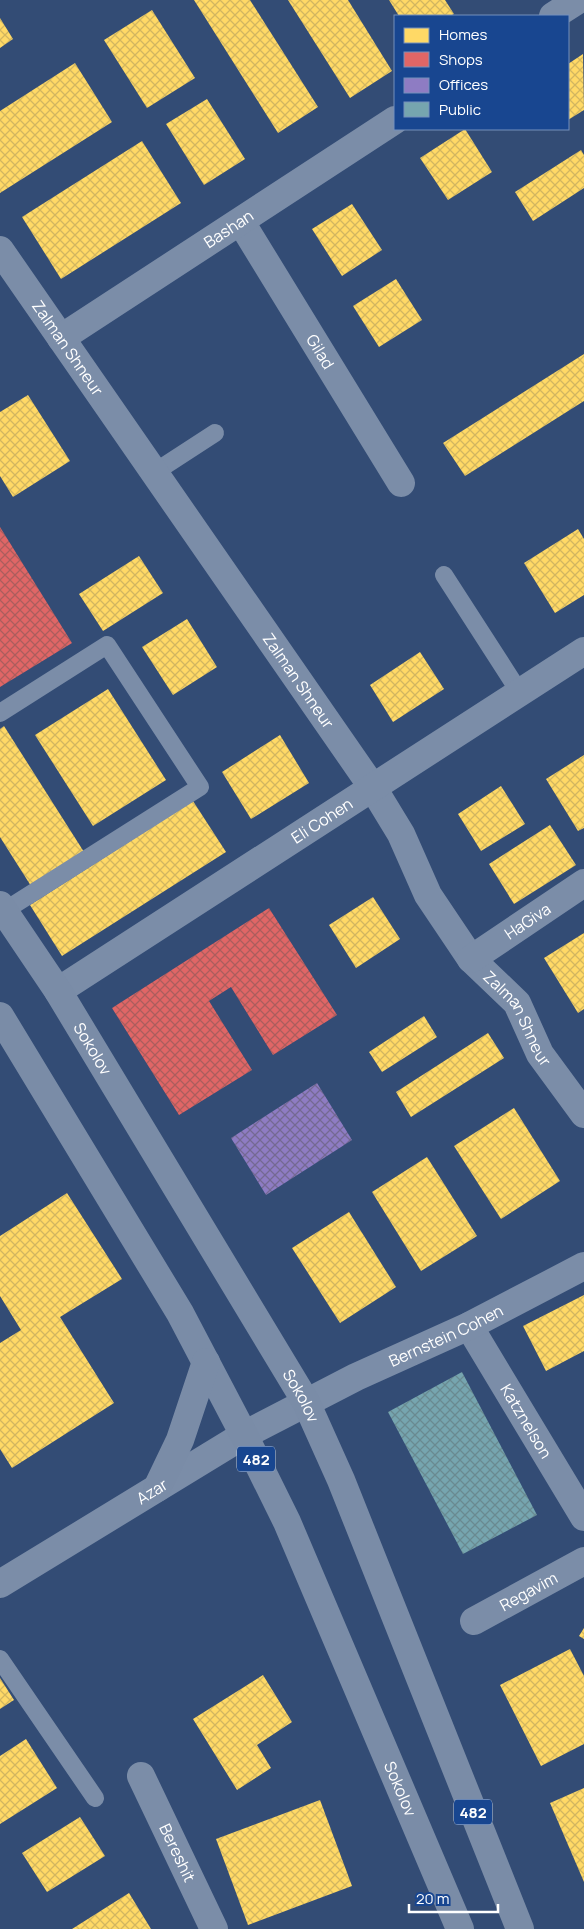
<svg xmlns="http://www.w3.org/2000/svg" width="584" height="1929" viewBox="0 0 584 1929" font-family="Manrope,sans-serif">
<defs>
<pattern id="homes-cross-hatch" width="8" height="8" patternUnits="userSpaceOnUse" patternTransform="scale(1.25)"><rect width="8" height="8" fill="#ffd966"/><path d="M0 0l8 8M0 8l8-8" fill="none" stroke="#d2b660"/></pattern>
<pattern id="shops-cross-hatch" width="8" height="8" patternUnits="userSpaceOnUse" patternTransform="scale(1.25)"><rect width="8" height="8" fill="#e06666"/><path d="M0 0l8 8M0 8l8-8" fill="none" stroke="#ac5d5d"/></pattern>
<pattern id="offices-cross-hatch" width="8" height="8" patternUnits="userSpaceOnUse" patternTransform="scale(1.25)"><rect width="8" height="8" fill="#8e7cc3"/><path d="M0 0l8 8M0 8l8-8" fill="none" stroke="#746993"/></pattern>
<pattern id="public-cross-hatch" width="8" height="8" patternUnits="userSpaceOnUse" patternTransform="scale(1.25)"><rect width="8" height="8" fill="#76a5af"/><path d="M0 0l8 8M0 8l8-8" fill="none" stroke="#698a91"/></pattern>
</defs>
<rect width="100%" height="100%" fill="#334c75"/>
<g fill="url(#homes-cross-hatch)">
<polygon points="194,0 250,0 318,107 278,133"/>
<polygon points="288,0 348,0 392,71 350,98"/>
<polygon points="389,0 445,0 454,14 450,16 399,16"/>
<polygon points="152,10 195,78 147,108 104,40"/>
<polygon points="0,18 13,39 0,48"/>
<polygon points="583,54 584,110 568,120 568,64"/>
<polygon points="75,63 112,122 0,193 0,111"/>
<polygon points="207,99 245,159 204,185 166,124"/>
<polygon points="465,129 492,172 448,200 420,158"/>
<polygon points="142,141 181,203 61,279 22,217"/>
<polygon points="581,150 584,155 584,188 533,221 515,192"/>
<polygon points="352,204 382,250 342,276 312,229"/>
<polygon points="396,279 422,320 379,347 353,306"/>
<polygon points="584,354 584,401 465,476 443,443"/>
<polygon points="28,395 70,461 13,497 0,476 0,412"/>
<polygon points="578,529 584,539 584,595 555,613 524,563"/>
<polygon points="139,556 163,593 103,631 79,594"/>
<polygon points="187,619 217,667 173,695 142,647"/>
<polygon points="420,652 444,689 393,722 370,685"/>
<polygon points="108,689 166,780 93,826 35,735"/>
<polygon points="4,726 84,852 31,886 0,837 0,729"/>
<polygon points="280,735 309,783 251,819 222,772"/>
<polygon points="584,755 584,828 578,831 546,779"/>
<polygon points="501,786 525,824 481,851 458,814"/>
<polygon points="193,801 226,852 62,956 30,905"/>
<polygon points="550,825 576,865 514,904 489,864"/>
<polygon points="373,897 400,939 356,968 329,925"/>
<polygon points="584,933 584,1009 578,1013 544,958"/>
<polygon points="424,1016 437,1037 382,1072 369,1052"/>
<polygon points="488,1033 504,1058 411,1117 396,1092"/>
<polygon points="514,1108 560,1181 501,1219 454,1146"/>
<polygon points="427,1157 477,1236 421,1271 372,1192"/>
<polygon points="67,1193 122,1279 60,1317 114,1403 12,1468 0,1449 0,1343 21,1330 0,1296 0,1236"/>
<polygon points="349,1212 396,1287 340,1323 292,1248"/>
<polygon points="584,1295 584,1351 546,1371 523,1326"/>
<polygon points="584,1628 584,1639 579,1636"/>
<polygon points="570,1649 584,1676 584,1744 541,1766 500,1685"/>
<polygon points="263,1675 292,1722 257,1745 271,1768 237,1790 193,1719"/>
<polygon points="0,1678 14,1700 0,1709"/>
<polygon points="26,1739 57,1788 0,1824 0,1756"/>
<polygon points="584,1788 584,1882 550,1803"/>
<polygon points="320,1800 352,1886 248,1925 216,1839"/>
<polygon points="80,1817 105,1856 47,1892 22,1853"/>
<polygon points="129,1893 151,1929 72,1929"/>
</g>
<g fill="url(#shops-cross-hatch)">
<polygon points="0,527 72,643 0,687"/>
<polygon points="269,908 337,1015 273,1055 231,987 209,1001 252,1070 179,1115 112,1008"/>
</g>
<polygon fill="url(#offices-cross-hatch)" points="317,1083 352,1140 266,1195 231,1138"/>
<polygon fill="url(#public-cross-hatch)" points="462,1372 537,1515 463,1554 388,1412"/>
<g fill="none" stroke-linecap="round" stroke-linejoin="round">
<g stroke="#7b8da8" stroke-width="18">
<polyline points="155,472 215,433"/>
<polyline points="444,575 520,693"/>
<polyline points="0,713 107,645 200,787 4,911"/>
<polyline points="0,1659 95,1798"/>
</g>
<g stroke="#7b8da8" stroke-width="28">
<polyline points="553,16 578,0"/>
<path id="s1" d="M241 222 401 483"/>
<path id="s2" d="M0 250 373 788 401 834 428 895 471 959 517 1003 540 1054 584 1114"/>
<path id="s3" d="M61 338 395 120"/>
<path id="s4" d="M471 959 584 883"/>
<path id="s5" d="M58 991 584 651"/>
<path id="s6" d="M469 1326 584 1517"/>
<path id="s7" d="M0 1584 244 1435 356 1377 469 1326 584 1266"/>
<path id="s8" d="M474 1621 584 1561"/>
<path id="s9" d="M141 1776 214 1929"/>
</g>
<g stroke="#7a8ca7" stroke-width="28">
<path id="s10" d="M0 905 58 991 306 1402 341 1480 520 1929"/>
<path id="s11" d="M0 1016 180 1313 244 1435 287 1522 460 1929"/>
<polyline points="157,1488 180,1440 206,1362"/>
</g>
</g>
<g text-anchor="middle" dominant-baseline="central" stroke-width="5" stroke-linejoin="round" paint-order="stroke">
<g fill="#184690" stroke="#bac8de" stroke-width="1">
<rect x="237" y="1446.5" width="38" height="25" rx="4"/>
<rect x="454" y="1799.5" width="38" height="25" rx="4"/>
</g>
<g font-size="15" font-weight="bold" fill="#fff">
<text x="256" y="1459">482</text>
<text x="473" y="1812">482</text>
</g>
<g font-size="16" fill="#fff" stroke="#184690">
<text stroke="none"><textPath href="#s3" startOffset="200">Bashan</textPath></text>
<text stroke="none"><textPath href="#s2" startOffset="119">Zalman Shneur</textPath></text>
<text stroke="none"><textPath href="#s1" startOffset="152">Gilad</textPath></text>
<text stroke="none"><textPath href="#s2" startOffset="524">Zalman Shneur</textPath></text>
<text stroke="none"><textPath href="#s5" startOffset="314">Eli Cohen</textPath></text>
<text stroke="none"><textPath href="#s4" startOffset="68">HaGiva</textPath></text>
<text stroke="none"><textPath href="#s2" startOffset="929">Zalman Shneur</textPath></text>
<text stroke="none"><textPath href="#s10" startOffset="171">Sokolov</textPath></text>
<text stroke="none"><textPath href="#s7" startOffset="511">Bernstein Cohen</textPath></text>
<text stroke="none"><textPath href="#s10" startOffset="576">Sokolov</textPath></text>
<text stroke="none"><textPath href="#s6" startOffset="111">Katznelson</textPath></text>
<text stroke="none"><textPath href="#s7" startOffset="178">Azar</textPath></text>
<text stroke="none"><textPath href="#s8" startOffset="62">Regavim</textPath></text>
<text stroke="none"><textPath href="#s11" startOffset="872">Sokolov</textPath></text>
<text stroke="none"><textPath href="#s9" startOffset="85">Bereshit</textPath></text>
</g>
</g>
<rect x="394" y="15" width="175" height="115" fill="#184690" stroke="#7490bc"/>
<rect x="404" y="28" width="25" height="15" fill="#ffd966" stroke="#7490bc"/>
<text x="439" y="40" font-size="15" fill="#ffffff">Homes</text>
<rect x="404" y="52" width="25" height="15" fill="#e06666" stroke="#7490bc"/>
<text x="439" y="65" font-size="15" fill="#ffffff">Shops</text>
<rect x="404" y="78" width="25" height="15" fill="#8e7cc3" stroke="#7490bc"/>
<text x="439" y="90" font-size="15" fill="#ffffff">Offices</text>
<rect x="404" y="102" width="25" height="15" fill="#76a5af" stroke="#7490bc"/>
<text x="439" y="115" font-size="15" fill="#ffffff">Public</text>
<path d="M409 1904v8h89v-8" fill="none" stroke="#ffffff" stroke-width="2.5"/>
<text x="416" y="1904" font-size="15" fill="#ffffff" stroke="#184690" stroke-width="4" paint-order="stroke">20 m</text>
</svg>
